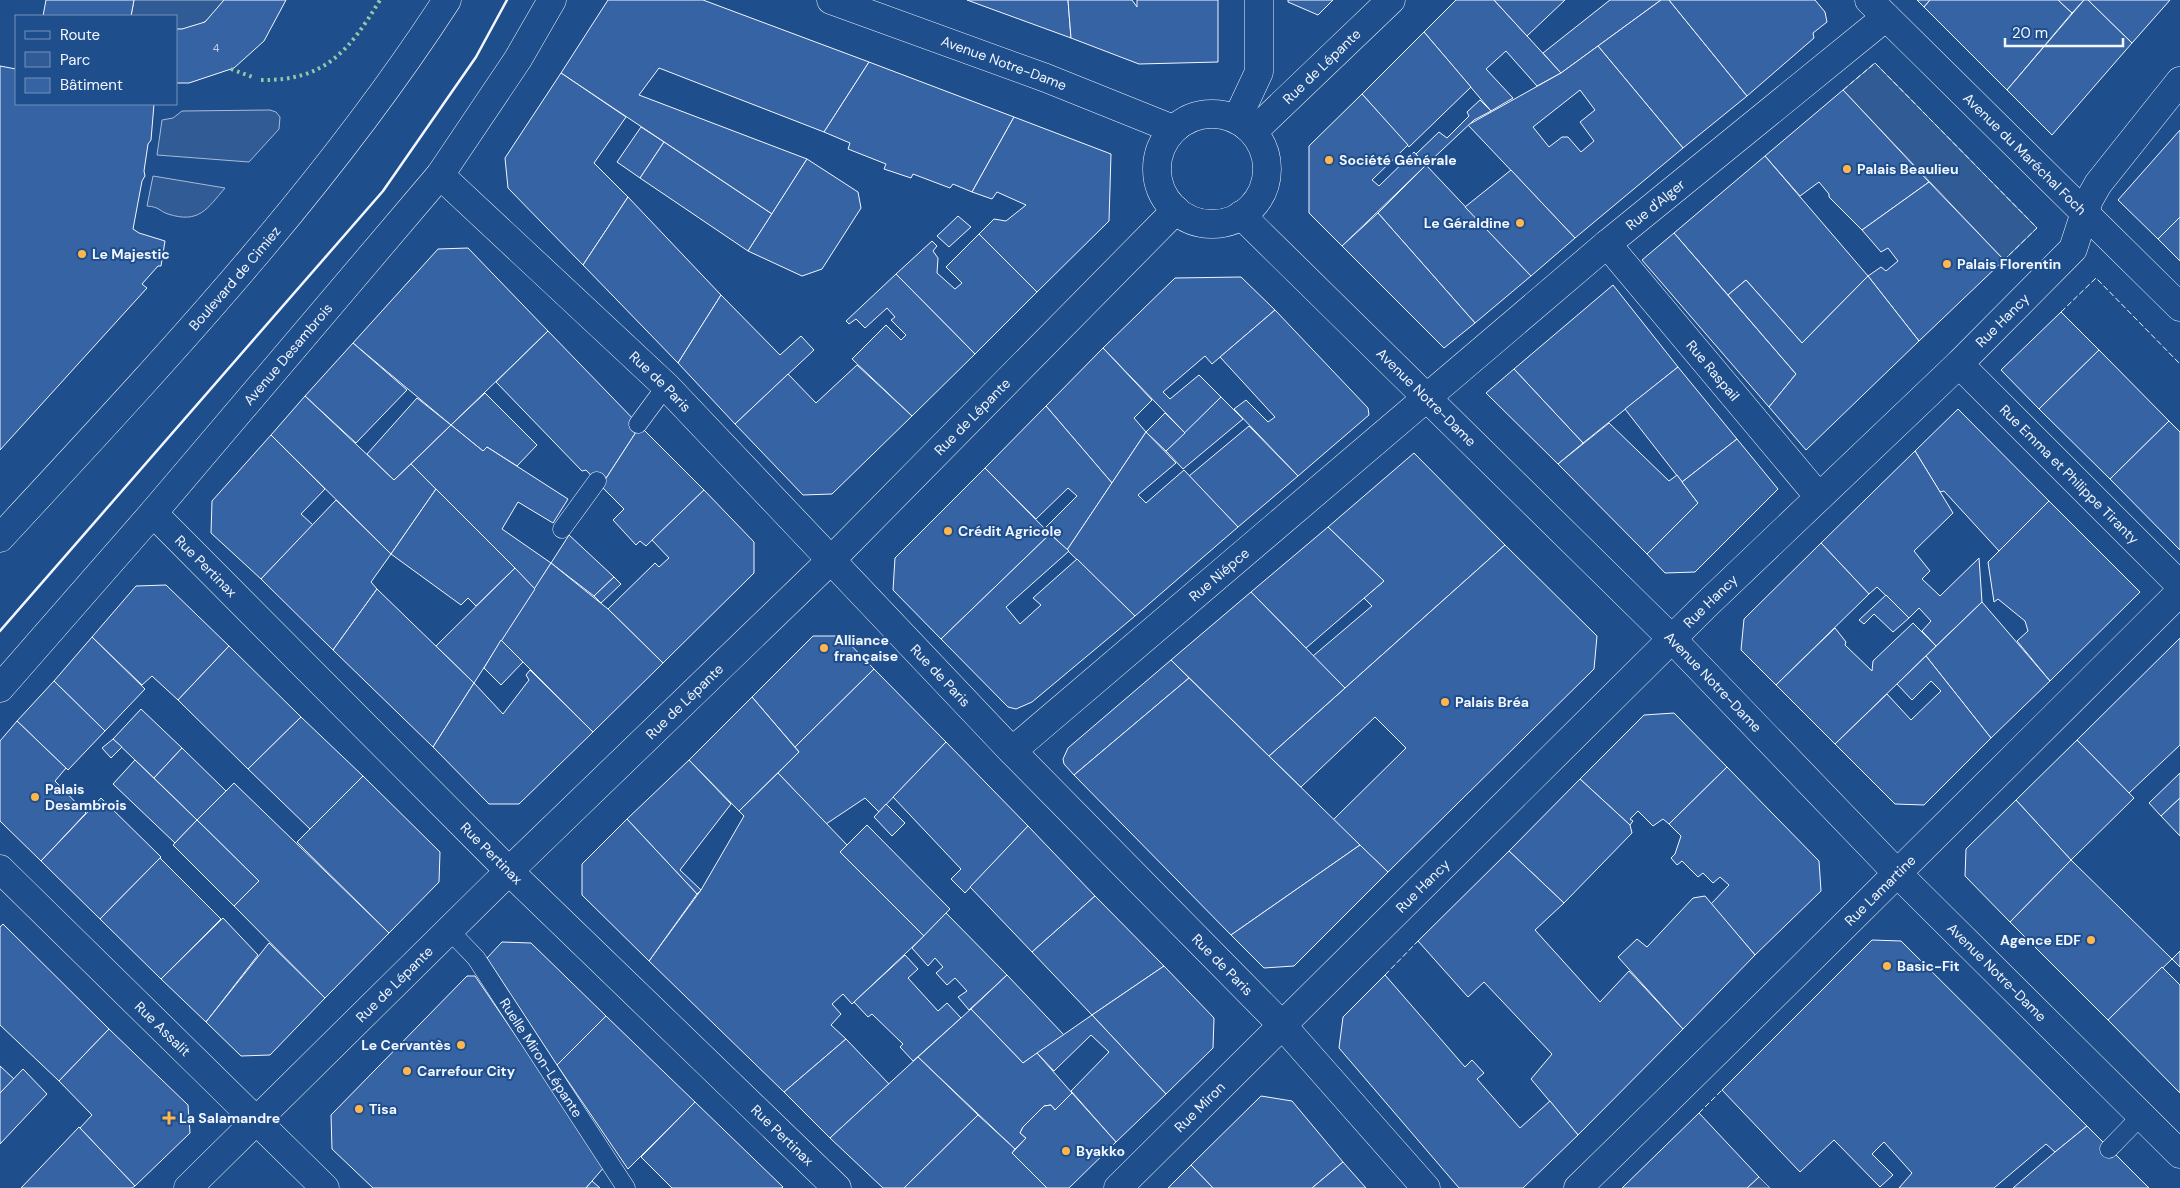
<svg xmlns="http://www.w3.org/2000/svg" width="2180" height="1188" viewBox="0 0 2180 1188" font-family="'DM Sans',sans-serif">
<rect width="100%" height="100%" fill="#1f4e8c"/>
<g fill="#305b95" stroke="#a8bbd7">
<path d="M134 0H224C215 17 196 32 176 29V16H131Z"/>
<polygon points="1875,63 2037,228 2004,260 1843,90"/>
<polygon points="270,110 276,112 280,117 279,129 249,162 157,155 162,120 173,118 182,111"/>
<path d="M153 176 225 188C207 209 199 224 168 214 159 211 160 207 147 206Z"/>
<polygon points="1759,1177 1770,1188 1747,1188"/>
</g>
<g fill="#3563a3" stroke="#f2f6ff" fill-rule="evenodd">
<polygon points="46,0 134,0 131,16 43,16"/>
<polygon points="224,0 286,0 264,41 234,68 189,83 176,83 176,29 182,29 205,22"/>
<polygon points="608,0 703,0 869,62 824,132 659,68 639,95 807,159 772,214 561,73"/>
<polygon points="967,0 1068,0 1071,38 986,7"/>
<polygon points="1068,0 1132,0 1137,7 1137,0 1218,0 1218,62 1139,64 1071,38"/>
<polygon points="1288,0 1333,0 1318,15 1288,2"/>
<polygon points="1456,0 1494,0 1561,73 1537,86 1506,51 1486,69 1513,98 1491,111 1424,32"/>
<polygon points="1494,0 1565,0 1527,36"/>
<polygon points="1610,0 1661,0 1561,73 1543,53"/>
<polygon points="1661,0 1669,0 1747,96 1683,148 1598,46"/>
<polygon points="1669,0 1815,0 1825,12 1827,22 1813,33 1814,38 1747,96"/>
<polygon points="1917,0 1930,0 1924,7"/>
<polygon points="1930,0 2058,0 2072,13 2007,90 1924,7"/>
<polygon points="2058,0 2084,0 2072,13"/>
<polygon points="2084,0 2088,0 2132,43 2052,135 2007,90"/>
<polygon points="2088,0 2170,0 2132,43"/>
<polygon points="1424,32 1471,87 1409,147 1362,94"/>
<path d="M1598 46 1683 148 1575 238 1468 125 1561 73ZM1580 90 1595 110 1580 122 1594 141 1581 152 1568 137H1562L1549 147 1533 127Z"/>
<polygon points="869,62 1014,117 972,192 953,184 950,188 913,174 911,178 884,169 886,164 848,149 850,143 824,132"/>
<polygon points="0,66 16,69 16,104 154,104 151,140 148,144 144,171 145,176 142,181 133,229 139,233 165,241 161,266 158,266 142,284 147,288 0,450"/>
<polygon points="561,73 626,117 594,163 628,197 583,265 508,188 505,158"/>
<polygon points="1843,90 1929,182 1862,230 1829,197 1829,194 1819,182 1800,196 1765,156"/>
<polygon points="1362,94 1408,145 1372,180 1379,186 1414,152 1426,165 1342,246 1309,213 1309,146"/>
<polygon points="1480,100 1491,111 1474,120 1426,165 1416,154 1439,132 1447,138 1469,116 1467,112"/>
<polygon points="1014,117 1111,154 1109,221 1037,292 979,234 994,219 1006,221 1026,205 997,192 992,199 972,192"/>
<polygon points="641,127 664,142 640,178 617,162"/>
<polygon points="2180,130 2180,217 2158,239 2118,200"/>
<polygon points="664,142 772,214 748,251 640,178"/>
<polygon points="1765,156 1868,276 1802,343 1746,280 1728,295 1674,233"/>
<polygon points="807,159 858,192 861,208 822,269 802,276 748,251"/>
<polygon points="1426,165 1531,276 1475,323 1378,213"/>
<polygon points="1511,170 1575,238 1531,276 1465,207"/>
<polygon points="1929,182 2004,260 1919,341 1868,276 1881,267 1886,271 1898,261 1888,248 1881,252 1862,230"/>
<polygon points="628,197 721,295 678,363 583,265"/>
<polygon points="1378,213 1475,323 1444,348 1342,246"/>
<polygon points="958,216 971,227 949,247 937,236"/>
<polygon points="2180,217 2180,261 2158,239"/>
<polygon points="1674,233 1796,374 1769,407 1642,260"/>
<polygon points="979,234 1037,292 975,354 896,274 932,241 937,246 933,251 938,258 937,273 955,289 962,283 946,267"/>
<polygon points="468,248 548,331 451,425 353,343 438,249"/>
<polygon points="896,274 975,354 912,416 852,359 886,325 901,340 906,335 891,320 895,317 887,308 865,328 856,319 849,324 846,321"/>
<polygon points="1868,276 1919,341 1806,450 1769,407 1796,374 1728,295 1746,280 1802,343"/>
<polygon points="1241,277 1275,310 1212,364 1205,356 1163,392 1170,399 1199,375 1221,397 1185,433 1103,348 1175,278"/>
<polygon points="1613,285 1678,367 1583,443 1514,369"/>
<polygon points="721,295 780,355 801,336 814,350 735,424 678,363"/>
<polygon points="1275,310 1368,408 1369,415 1298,476 1234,409 1246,400 1268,422 1275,417 1220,357"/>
<polygon points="2061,312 2099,350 2039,409 2001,370"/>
<polygon points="548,331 640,426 601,486 586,470 582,471 496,382"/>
<polygon points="353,343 407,390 356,443 305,396"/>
<polygon points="1103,348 1152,400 1134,418 1146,432 1112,483 1046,406"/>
<polygon points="2099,350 2169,421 2110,479 2039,409"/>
<polygon points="857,365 912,416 832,494 803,495 735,424 788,374 816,403"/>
<polygon points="1678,367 1737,439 1682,482 1625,409"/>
<polygon points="1514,369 1583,443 1558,464 1486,393"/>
<polygon points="485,393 537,445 517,466 487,447 483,451 451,425"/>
<polygon points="305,396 394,480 411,464 436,489 391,554 271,435"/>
<polygon points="1221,397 1243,419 1183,469 1166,451"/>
<polygon points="417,398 451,425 394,480 367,454"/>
<polygon points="1046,406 1112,483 1067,550 1045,528 1077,496 1068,488 1036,519 985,468"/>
<polygon points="1958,409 2049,501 1999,551 1944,491 1940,492 1915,451"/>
<polygon points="1165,413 1185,433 1166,451 1146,432"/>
<polygon points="2169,421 2180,432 2180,550 2110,479"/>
<polygon points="1609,423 1669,481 1677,475 1698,503 1647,554 1558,464"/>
<polygon points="451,425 483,451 487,447 568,499 553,523 518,502 502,529 551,563 535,589 411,464"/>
<polygon points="640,426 704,490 646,546 640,541 636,545 613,520 624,509 601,486"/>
<polygon points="1249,426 1298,476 1238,527 1189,476"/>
<polygon points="1146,432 1176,463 1138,495 1146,503 1184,470 1238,527 1135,616 1067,550"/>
<polygon points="271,435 325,489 301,514 313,525 261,579 211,533 212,501"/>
<polygon points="1737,439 1778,489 1695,572 1665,573 1647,554 1698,503 1682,482"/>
<polygon points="1915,451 1953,513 1914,551 1930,571 1922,579 1940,596 1979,558 1982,602 1936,646 1922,631 1931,621 1919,608 1909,618 1877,587 1869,594 1821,543"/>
<polygon points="1414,453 1505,545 1345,688 1313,656 1372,606 1364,598 1384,581 1328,527"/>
<polygon points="985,468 1050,534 941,639 893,590 895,558"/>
<polygon points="436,489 515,568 476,606 468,598 461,605 391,554"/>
<polygon points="704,490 754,542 754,573 663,663 608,609 655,563 659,567 669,558 652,540"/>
<polygon points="336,500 391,554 371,582 377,589 333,650 261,579"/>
<polygon points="2049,501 2140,592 2050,681 2017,641 2028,631 2025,621 1998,599 1994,602 1988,562"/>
<polygon points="1328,527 1384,581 1306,648 1251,592"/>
<polygon points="1050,534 1069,551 1006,607 1020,624 1041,605 1033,598 1077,559 1135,616 1032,702 1016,709 1008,707 941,639"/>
<polygon points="569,535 614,577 594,596 551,563"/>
<polygon points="1821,543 1869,594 1776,685 1741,650 1744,619"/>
<polygon points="1505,545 1597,636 1594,669 1388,872 1333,820 1406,748 1375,717 1301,787 1269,756"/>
<polygon points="551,563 608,609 663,663 593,732 501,640"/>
<polygon points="515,568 535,589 474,683 436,646"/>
<polygon points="614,577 621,584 601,603 594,596"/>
<polygon points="166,585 229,646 178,700 152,676 142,685 92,637 136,586"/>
<polygon points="377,589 474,683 433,747 333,650"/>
<polygon points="1251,592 1345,688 1269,756 1171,660"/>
<polygon points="1886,595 1909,618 1893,632 1874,614 1864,624 1859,620"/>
<polygon points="1982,602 2050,681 1991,738 1926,656"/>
<polygon points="1913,623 1936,646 1835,744 1776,685 1835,628 1846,642 1845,645 1872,671 1873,661"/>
<polygon points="813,636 842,636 874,669 795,747 752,697"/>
<polygon points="92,637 145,689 105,731 54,681"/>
<polygon points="2180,638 2180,745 2129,793 2077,740"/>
<polygon points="501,640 523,662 501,685 484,668"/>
<polygon points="229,646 301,717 248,769 178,700"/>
<polygon points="1926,656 1991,738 1924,805 1895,804 1835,744 1887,694 1911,720 1941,691 1931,681 1912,700 1897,684"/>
<polygon points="1171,660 1189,678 1074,775 1064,764 1063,759 1068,748"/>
<polygon points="874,669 946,742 879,812 865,798 826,824 778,773 799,752 795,747"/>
<polygon points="530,670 593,732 519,804 489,804 433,747 474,683 503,714 529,680 526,675"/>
<polygon points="1189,678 1360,845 1231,935 1074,775"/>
<polygon points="54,681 105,731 68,770 17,721"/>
<polygon points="752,697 799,752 739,811 689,760"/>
<polygon points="141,709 182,748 154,778 113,739"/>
<polygon points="1674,713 1727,767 1669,824 1663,819 1653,826 1638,811 1630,819 1633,821 1630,825 1580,779 1644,715"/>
<polygon points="301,717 363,776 310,829 248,769"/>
<polygon points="17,721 66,768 55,781 86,813 41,861 0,821 0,741"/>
<polygon points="113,739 122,747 111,758 102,748"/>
<polygon points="2077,740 2134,798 2071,860 2016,800"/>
<polygon points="946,742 1028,826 965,893 951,879 961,869 893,797"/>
<polygon points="182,748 226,791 197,820 154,778"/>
<polygon points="135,760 197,820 175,843 113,784"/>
<polygon points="689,760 731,804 680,870 701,890 697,894 627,819"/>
<polygon points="1727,767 1819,861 1821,891 1755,955 1711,904 1729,885 1720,877 1713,883 1703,873 1698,877 1682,861 1677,865 1671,858 1675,854 1681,836 1669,824"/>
<polygon points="778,773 847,845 840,852 924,936 852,1004 843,994 832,1004 841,1014 831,1025 846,1039 784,1092 649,961 701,890 744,816 739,811"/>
<polygon points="2180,773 2180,798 2161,816 2149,803"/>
<polygon points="363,776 440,852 439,882 389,933 297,842"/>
<polygon points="1580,779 1630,825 1632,833 1564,903 1509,851"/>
<polygon points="234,783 389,933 325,998 234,906 259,881 197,820"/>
<polygon points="101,798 161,857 100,919 41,861"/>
<polygon points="2180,798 2180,836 2161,816"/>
<polygon points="2016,800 2071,860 2010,922 1965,876 1966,849"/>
<polygon points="886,804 905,823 892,836 874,817"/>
<polygon points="627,819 697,894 649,961 582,895 582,864"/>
<polygon points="197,820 259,881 234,906 173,845"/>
<polygon points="867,825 950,909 924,936 840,852"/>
<polygon points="1028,826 1095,896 1032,952 970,887"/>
<polygon points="1360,845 1388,872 1294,966 1264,968 1231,935"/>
<polygon points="1509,851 1564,903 1535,930 1600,1002 1629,971 1683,1029 1578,1135 1531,1079 1552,1054 1484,982 1468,997 1418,941"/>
<polygon points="160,858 221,919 161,979 100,919"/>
<polygon points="2071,860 2172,959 2108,1020 2010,922"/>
<polygon points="1095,896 1164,966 1092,1015 1032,952"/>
<polygon points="1705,896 1755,955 1683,1029 1618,957 1637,939 1647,947 1693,898"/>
<polygon points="946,913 1007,975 969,1010 958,997 967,991 955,978 947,985 936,973 943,967 935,958 928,966 912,948"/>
<polygon points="223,918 258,955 206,1022 161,979"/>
<polygon points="3,924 109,1029 59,1081 0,1025 0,927"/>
<polygon points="1872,940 1901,941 2087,1126 2055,1152 2046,1144 1994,1188 1899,1188 1912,1173 1884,1142 1872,1154 1893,1175 1880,1187 1834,1140 1800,1172 1722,1090"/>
<polygon points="502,942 531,943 606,1016 557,1065 487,958"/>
<polygon points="269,943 325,998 270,1055 241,1056 206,1022"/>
<polygon points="2180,951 2180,967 2172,959"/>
<polygon points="905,955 918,969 908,978 938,1011 947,1003 961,1018 913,1061 900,1047 903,1044 872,1014 868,1017 854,1002"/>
<polygon points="1164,966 1214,1018 1213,1048 1166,1094 1092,1015"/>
<polygon points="2162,967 2180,985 2180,1093 2108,1020"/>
<polygon points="1007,975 1064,1035 1023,1063 971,1009"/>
<polygon points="1385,975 1465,1067 1472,1060 1484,1073 1477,1079 1520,1128 1550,1101 1578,1135 1523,1188 1459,1188 1339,1048 1343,1017"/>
<polygon points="467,976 475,976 605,1166 586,1188 373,1188 332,1149 331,1115"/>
<polygon points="971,1009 1023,1063 1037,1053 1072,1093 1055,1110 1051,1105 1044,1106 1023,1127 1020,1133 1026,1138 1015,1149 918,1057"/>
<polygon points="1092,1015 1166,1094 1116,1142 1071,1091 1109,1052 1091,1035 1054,1071 1037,1053"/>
<polygon points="606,1016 695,1102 628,1169 557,1065"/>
<polygon points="109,1029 188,1105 190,1133 135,1186 80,1128 92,1115 59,1081"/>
<polygon points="846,1039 889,1084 830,1138 784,1092"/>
<polygon points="918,1057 978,1115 904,1188 883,1188 830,1138"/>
<polygon points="0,1066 14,1079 0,1093"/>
<polygon points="23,1069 47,1094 0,1144 0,1093"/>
<polygon points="1072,1093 1116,1142 1069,1188 1047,1188 1012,1153 1026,1138 1020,1133 1023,1127 1044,1106 1051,1105 1055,1110"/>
<polygon points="1261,1096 1292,1101 1343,1162 1312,1188 1213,1188 1191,1165"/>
<polygon points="695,1102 783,1187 782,1188 672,1188 641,1157"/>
<polygon points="1699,1113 1759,1177 1747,1188 1622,1188"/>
<polygon points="978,1115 1015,1149 1012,1153 1047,1188 904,1188"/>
<polygon points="2087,1126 2149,1188 2013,1188 2055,1152"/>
<polygon points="79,1127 135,1186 132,1188 21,1188"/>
<polygon points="1343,1162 1366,1188 1312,1188"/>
<polygon points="1191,1165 1213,1188 1168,1188"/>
<polygon points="592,1181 600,1188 586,1188"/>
</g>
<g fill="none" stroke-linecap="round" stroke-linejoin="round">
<defs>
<g id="lane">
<polyline points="638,424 666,386"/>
<polyline points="562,529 597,481"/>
<path id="s1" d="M449 930 476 958 626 1188"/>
<polyline points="2109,1149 2141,1116"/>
</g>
<g id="street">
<path id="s2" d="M831 0 1046 78 1173 129"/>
<path id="s3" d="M1869 0 2180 307"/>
<circle cx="1212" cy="169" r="55"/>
<polyline points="1237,119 1259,72 1259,0"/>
<path id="s4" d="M1253 132 1391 0"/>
<path id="s5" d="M440 175 666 386 1012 751 1283 1026 1426 1188"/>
<path id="s6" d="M1241 215 1672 639 1897 873 2180 1154"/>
<path id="s7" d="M1607 244 1819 497"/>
<path id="s8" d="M1959 364 2180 585"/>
<path id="s9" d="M153 513 509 871 837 1188"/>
<path id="s10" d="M1012 751 1607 244 1886 17"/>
<path id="s11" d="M188 1188 509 871 832 559 1176 210"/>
<path id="s12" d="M1118 1188 1708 603 1959 364 2073 249 2089 200 2098 184 2180 81"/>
<path id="s13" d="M1578 1188C1780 991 1980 791 2180 592"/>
</g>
<g id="secondary">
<path id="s14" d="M0 538C158 367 320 196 447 0"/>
<path id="s15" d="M0 688 153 513 440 175 518 59 552 0"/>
<path id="s16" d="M0 869 325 1188"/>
</g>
</defs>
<use href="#lane" stroke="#f2f6ff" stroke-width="19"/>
<use href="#street" stroke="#f2f6ff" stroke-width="29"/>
<use href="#secondary" stroke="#f2f6ff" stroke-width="29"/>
<use href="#lane" stroke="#1f4e8c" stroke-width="18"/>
<use href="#street" stroke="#1f4e8c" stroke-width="28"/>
<use href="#secondary" stroke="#1f4e8c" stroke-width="28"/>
<g stroke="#97c8a6" stroke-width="4" stroke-dasharray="2.5 4" stroke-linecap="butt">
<polyline points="231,69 255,78"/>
<path d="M261 80C325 81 349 51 380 0"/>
</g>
<g stroke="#f2f6ff" stroke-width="1" stroke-dasharray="6 2.5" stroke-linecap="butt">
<polyline points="1843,90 1875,63 2037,228 2004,260"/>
<polyline points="2061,312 2096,278 2180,364"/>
<polyline points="1385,975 1418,941"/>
<polyline points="1699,1113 1722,1090"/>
</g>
<polyline stroke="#f2f6ff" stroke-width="2.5" points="0,631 383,191 476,57 507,0"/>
</g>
<g fill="#ffb74d" stroke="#1f4e8c" stroke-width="2">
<circle cx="1329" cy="160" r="5"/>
<circle cx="1847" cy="169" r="5"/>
<circle cx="1520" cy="223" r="5"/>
<circle cx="82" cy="254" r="5"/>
<circle cx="1947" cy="264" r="5"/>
<circle cx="948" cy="531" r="5"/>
<circle cx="824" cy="648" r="5"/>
<circle cx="1445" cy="702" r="5"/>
<circle cx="35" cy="797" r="5"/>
<circle cx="2091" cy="940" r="5"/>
<circle cx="1887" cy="966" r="5"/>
<circle cx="461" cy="1045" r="5"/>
<circle cx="407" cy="1071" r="5"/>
<circle cx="359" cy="1109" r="5"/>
<path d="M166.5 1110.5h5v5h5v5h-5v5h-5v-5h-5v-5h5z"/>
<circle cx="1066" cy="1151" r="5"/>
</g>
<g text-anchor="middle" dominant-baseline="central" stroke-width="4" stroke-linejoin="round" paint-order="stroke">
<g font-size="11" fill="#c3d1e8">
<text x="216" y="48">4</text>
</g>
<g font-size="14" fill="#f2f6ff" stroke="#1f4e8c">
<text stroke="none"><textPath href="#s2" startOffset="184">Avenue Notre-Dame</textPath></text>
<text stroke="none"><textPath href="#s4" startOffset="95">Rue de Lépante</textPath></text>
<text stroke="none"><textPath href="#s3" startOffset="219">Avenue du Maréchal Foch</textPath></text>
<text stroke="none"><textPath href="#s10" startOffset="844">Rue d'Alger</textPath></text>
<text stroke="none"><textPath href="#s14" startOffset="350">Boulevard de Cimiez</textPath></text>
<text stroke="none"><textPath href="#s12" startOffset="1239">Rue Hancy</textPath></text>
<text stroke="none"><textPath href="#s15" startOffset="441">Avenue Desambrois</textPath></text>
<text stroke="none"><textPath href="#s7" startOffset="165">Rue Raspail</textPath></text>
<text stroke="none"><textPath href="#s5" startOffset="302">Rue de Paris</textPath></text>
<text stroke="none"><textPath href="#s6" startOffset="260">Avenue Notre-Dame</textPath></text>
<text stroke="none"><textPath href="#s11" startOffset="1100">Rue de Lépante</textPath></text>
<text stroke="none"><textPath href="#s8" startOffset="156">Rue Emma et Philippe Tiranty</textPath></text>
<text stroke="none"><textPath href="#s9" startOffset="75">Rue Pertinax</textPath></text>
<text stroke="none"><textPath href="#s10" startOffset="272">Rue Niépce</textPath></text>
<text stroke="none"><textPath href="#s12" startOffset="834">Rue Hancy</textPath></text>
<text stroke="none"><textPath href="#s5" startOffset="708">Rue de Paris</textPath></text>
<text stroke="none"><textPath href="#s6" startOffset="664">Avenue Notre-Dame</textPath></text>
<text stroke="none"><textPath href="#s11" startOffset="695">Rue de Lépante</textPath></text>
<text stroke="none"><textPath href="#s9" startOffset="480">Rue Pertinax</textPath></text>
<text stroke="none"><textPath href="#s12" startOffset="429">Rue Hancy</textPath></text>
<text stroke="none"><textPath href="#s13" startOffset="424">Rue Lamartine</textPath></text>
<text stroke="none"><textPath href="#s5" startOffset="1112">Rue de Paris</textPath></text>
<text stroke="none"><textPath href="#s6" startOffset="1070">Avenue Notre-Dame</textPath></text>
<text stroke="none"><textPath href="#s11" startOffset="290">Rue de Lépante</textPath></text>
<text stroke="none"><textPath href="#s16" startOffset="228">Rue Assalit</textPath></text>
<text stroke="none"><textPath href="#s1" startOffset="158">Ruelle Miron-Lépante</textPath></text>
<text stroke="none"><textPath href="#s12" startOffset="115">Rue Miron</textPath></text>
<text stroke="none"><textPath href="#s9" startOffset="885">Rue Pertinax</textPath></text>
</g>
<g font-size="14" font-weight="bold" fill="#f2f6ff" stroke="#1f4e8c" text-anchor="start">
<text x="1339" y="160">Société Générale</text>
<text x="1857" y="169">Palais Beaulieu</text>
<text x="1510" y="223" text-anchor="end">Le Géraldine</text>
<text x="92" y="254">Le Majestic</text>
<text x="1957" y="264">Palais Florentin</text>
<text x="958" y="531">Crédit Agricole</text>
<text x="834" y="640">Alliance<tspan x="834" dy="16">française</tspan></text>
<text x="1455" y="702">Palais Bréa</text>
<text x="45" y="789">Palais<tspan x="45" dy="16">Desambrois</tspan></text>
<text x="2081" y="940" text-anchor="end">Agence EDF</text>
<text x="1897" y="966">Basic-Fit</text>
<text x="451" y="1045" text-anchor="end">Le Cervantès</text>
<text x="417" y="1071">Carrefour City</text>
<text x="369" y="1109">Tisa</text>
<text x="179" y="1118">La Salamandre</text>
<text x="1076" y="1151">Byakko</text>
</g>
</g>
<rect x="15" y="15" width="162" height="90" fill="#1f4e8c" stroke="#7391ba"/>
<rect x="25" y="31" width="25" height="8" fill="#1f4e8c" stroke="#7391ba"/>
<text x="60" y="40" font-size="15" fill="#f2f6ff">Route</text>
<rect x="25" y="52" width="25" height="15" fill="#305b95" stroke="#7391ba"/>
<text x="60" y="65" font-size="15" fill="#f2f6ff">Parc</text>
<rect x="25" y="78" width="25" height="15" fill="#3563a3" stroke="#7391ba"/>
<text x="60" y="90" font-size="15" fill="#f2f6ff">Bâtiment</text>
<path d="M2005 38v8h118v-8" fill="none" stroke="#f2f6ff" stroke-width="2.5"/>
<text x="2012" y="38" font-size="15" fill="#f2f6ff" stroke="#1f4e8c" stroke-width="4" paint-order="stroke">20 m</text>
</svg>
